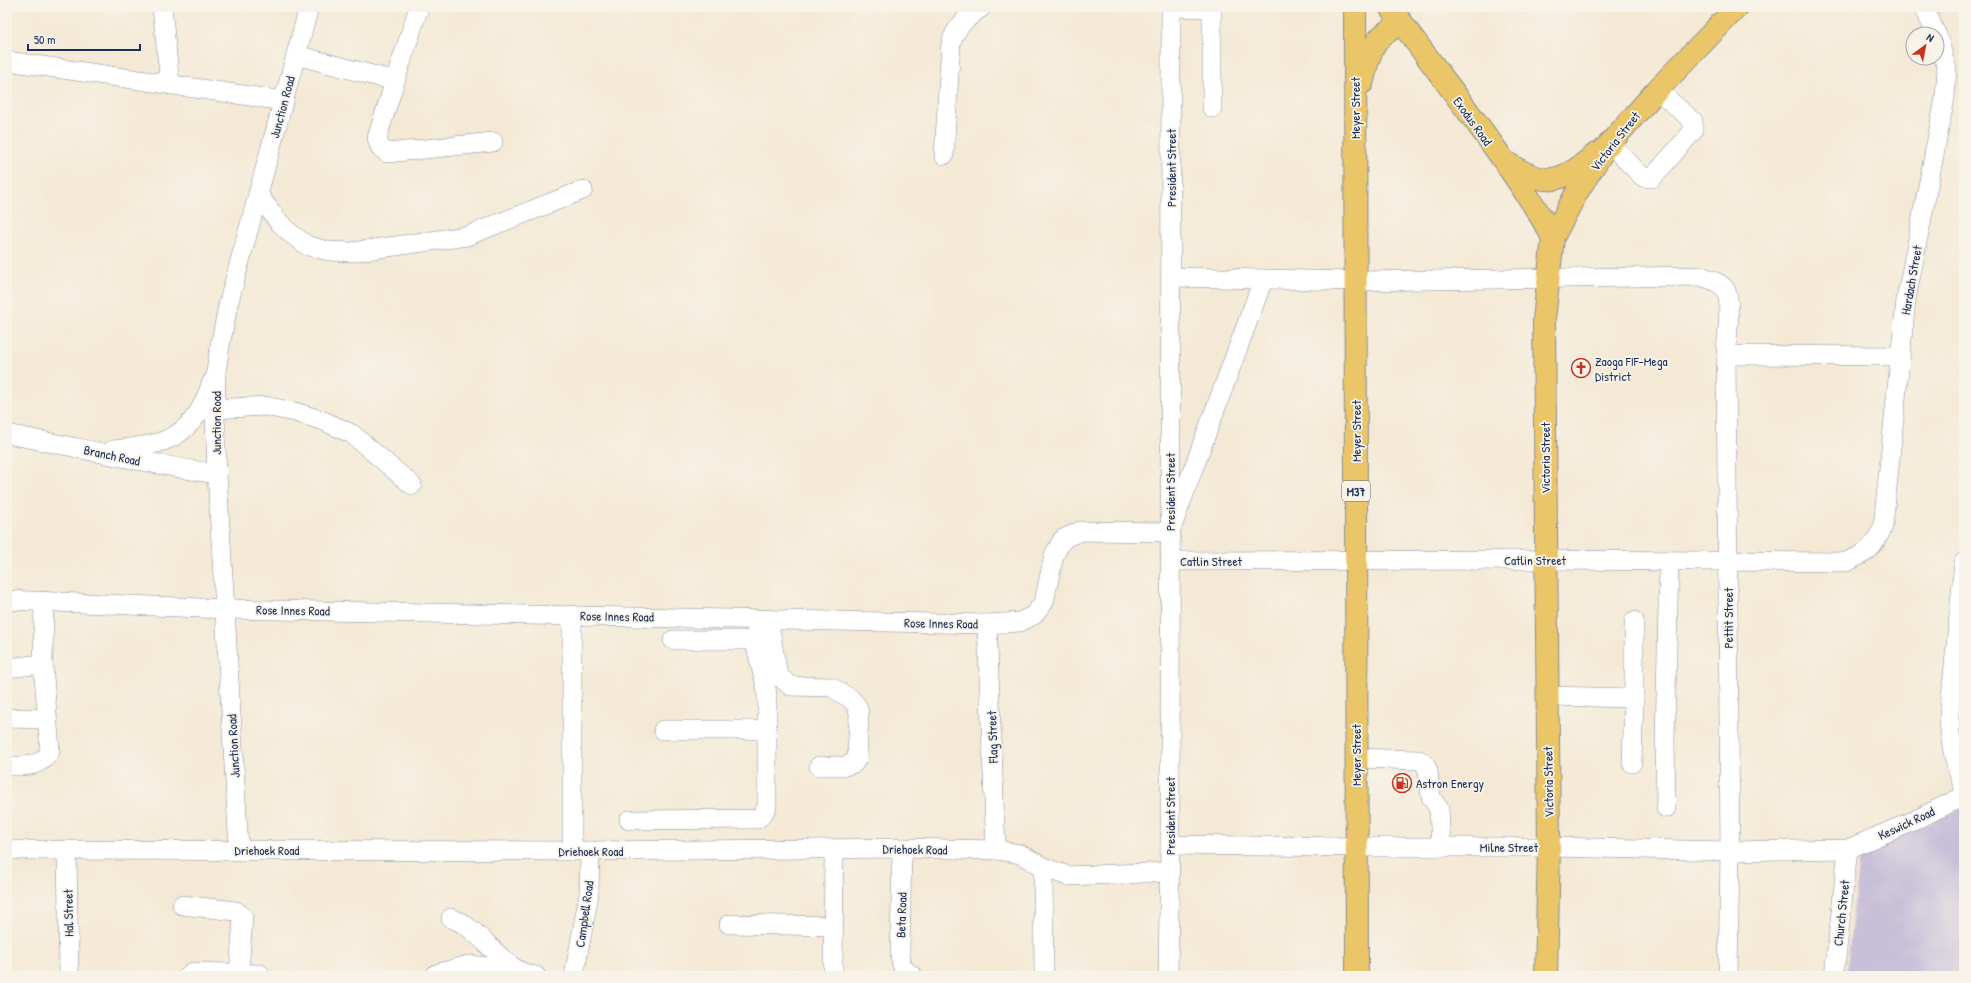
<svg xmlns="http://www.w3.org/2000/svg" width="1971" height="983" viewBox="0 0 1971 983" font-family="'Patrick Hand',sans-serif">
<rect width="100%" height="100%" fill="#f7f3e8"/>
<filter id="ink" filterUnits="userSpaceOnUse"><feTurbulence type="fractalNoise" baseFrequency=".025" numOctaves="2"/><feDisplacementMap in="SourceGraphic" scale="8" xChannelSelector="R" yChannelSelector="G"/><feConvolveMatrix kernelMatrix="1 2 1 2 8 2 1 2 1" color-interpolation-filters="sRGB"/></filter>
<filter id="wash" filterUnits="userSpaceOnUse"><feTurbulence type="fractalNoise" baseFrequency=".012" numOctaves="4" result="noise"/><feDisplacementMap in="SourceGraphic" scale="16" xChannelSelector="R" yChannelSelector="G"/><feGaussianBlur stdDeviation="0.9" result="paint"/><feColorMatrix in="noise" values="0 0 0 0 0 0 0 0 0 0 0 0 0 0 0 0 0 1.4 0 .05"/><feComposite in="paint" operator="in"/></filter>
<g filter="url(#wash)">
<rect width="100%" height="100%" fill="#f4e9d5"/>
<polygon fill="#c8bfd8" points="1964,807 1964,976 1846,976 1859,855"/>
</g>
<g filter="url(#ink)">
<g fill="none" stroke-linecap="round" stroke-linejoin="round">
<defs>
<g id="minor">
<polyline points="162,7 170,85"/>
<polyline points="1171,7 1212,8"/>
<polyline points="1924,7 1936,34"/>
<polyline points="296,55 395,81 377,138 380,147 387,153 493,142"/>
<polyline points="7,61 284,101"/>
<polyline points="395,81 419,7"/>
<polyline points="1212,108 1212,7"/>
<polyline points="1610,144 1643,177 1652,178 1693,131 1693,121 1657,90"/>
<path d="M944 155 951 42C957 25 968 17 982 7"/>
<polyline points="258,194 277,220 290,233 308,246 329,251 352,252 467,236 583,190"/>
<path d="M1171 277 1357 281 1701 276C1709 279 1720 282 1725 289 1733 300 1726 341 1726 355L1730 851 1728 976"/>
<polyline points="1726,355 1900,356"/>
<polyline points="215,409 265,406 295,412 324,421 352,434 412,485"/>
<path d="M7 434C77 447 146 464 217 474"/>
<path d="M113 450C148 446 177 445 198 413 204 404 208 392 212 382"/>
<path d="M1170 561 1545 560 1846 562C1869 552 1872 550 1883 527L1906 300 1945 98 1947 69 1937 35"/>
<path d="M1964 562 1949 717C1950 742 1954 764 1964 787"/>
<polyline points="7,600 225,609 987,624 1020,622 1034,615 1044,602 1054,555 1063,539 1080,531 1170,532 1263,280"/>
<polyline points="768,619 778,675 790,686 831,687 851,699 857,706 859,713 857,758 854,763 845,766 819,766"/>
<polyline points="987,624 996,850"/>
<polyline points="673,640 756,640"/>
<polyline points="7,668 43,664"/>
<polyline points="1547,696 1634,698 1632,763"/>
<polyline points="1634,698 1634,621"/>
<polyline points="7,718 47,719"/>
<polyline points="663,730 767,730"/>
<polyline points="1356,758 1419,760 1425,764 1428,771 1431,797 1439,809 1441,847"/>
<path d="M7 766C24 766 41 768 50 751L43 664 44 601"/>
<polyline points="1666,808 1665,739 1669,561"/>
<polyline points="629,820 757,819 762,815 767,807 767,696 766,687 756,647 757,619"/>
<polyline points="1170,845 1356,847 1549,847 1730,851 1848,849 1911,822 1964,796"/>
<path d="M902 848 900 953C901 964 902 970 913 976"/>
<polyline points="7,850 590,851 902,848 996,850 1020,854 1043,867 1068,876 1170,872"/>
<polyline points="67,850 69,976"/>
<polyline points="239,850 217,474 215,417 216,372 220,346 228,305 309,7"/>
<polyline points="572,851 572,615"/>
<polyline points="1043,867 1044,976"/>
<polyline points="182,905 236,911 243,917 239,973"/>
<path d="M451 918C483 929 503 973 536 976"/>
<polyline points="729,924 834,926"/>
<polyline points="436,974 469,965 517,970"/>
<polyline points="188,976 193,972 260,974"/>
<polyline points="574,976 589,894 590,851"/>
<polyline points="833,976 834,849"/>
<polyline points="1168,976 1170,845 1171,7"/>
<polyline points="1834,976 1848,849"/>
</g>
<g id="major">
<polyline points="1355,7 1357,976"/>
<path d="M1390 7C1445 83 1506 156 1553 237"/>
<path d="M1362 83C1367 66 1369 47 1383 35 1388 30 1396 27 1402 23"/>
<path d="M1505 162C1547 187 1558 185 1596 154"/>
<polyline points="1546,976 1549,847 1544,320 1553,237 1577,192 1604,150 1657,90 1737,7"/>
</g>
</defs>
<use href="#minor" stroke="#888c9a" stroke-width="20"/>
<use href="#major" stroke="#888c9a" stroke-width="24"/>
<use href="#minor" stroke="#fff" stroke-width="19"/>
<use href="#major" stroke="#ebc669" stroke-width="22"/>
</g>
</g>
<defs>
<symbol id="church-ring" viewBox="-11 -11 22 22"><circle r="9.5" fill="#f7f3e8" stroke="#c8321e" stroke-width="1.5"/><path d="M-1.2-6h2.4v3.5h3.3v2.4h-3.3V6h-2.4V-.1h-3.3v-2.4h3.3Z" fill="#c8321e"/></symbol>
<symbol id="fuel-ring" viewBox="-11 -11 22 22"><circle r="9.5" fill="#f7f3e8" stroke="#c8321e" stroke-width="1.5"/><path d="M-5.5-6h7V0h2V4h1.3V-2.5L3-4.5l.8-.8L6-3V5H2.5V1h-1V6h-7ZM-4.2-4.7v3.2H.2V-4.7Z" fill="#c8321e"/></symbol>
</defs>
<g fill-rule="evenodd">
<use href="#church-ring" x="1570" y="357" width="22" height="22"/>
<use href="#fuel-ring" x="1391" y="772" width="22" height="22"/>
</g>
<g text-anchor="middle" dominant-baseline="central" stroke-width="3.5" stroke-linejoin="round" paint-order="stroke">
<rect fill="#f7f3e8" stroke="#5d6a87" stroke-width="1" x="1342" y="481" width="28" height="20" rx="3"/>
<g font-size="12" font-weight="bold" fill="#1b2f5e">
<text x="1356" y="491">M37</text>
</g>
<g font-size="13" fill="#1b2f5e" stroke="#f7f3e8">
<text transform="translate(282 107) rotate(-75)">Junction Road</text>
<text transform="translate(1355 108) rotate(-90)">Meyer Street</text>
<text transform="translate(1473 121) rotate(54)">Exodus Road</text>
<text transform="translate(1615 141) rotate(-52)">Victoria Street</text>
<text transform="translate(1171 168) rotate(-90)">President Street</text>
<text transform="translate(1911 280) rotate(-80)">Hardach Street</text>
<text transform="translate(216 423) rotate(-90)">Junction Road</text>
<text transform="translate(1356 431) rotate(-90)">Meyer Street</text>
<text transform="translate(112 455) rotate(12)">Branch Road</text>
<text transform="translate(1545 458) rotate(-90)">Victoria Street</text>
<text transform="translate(1170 492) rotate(-90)">President Street</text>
<text x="1535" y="560">Catlin Street</text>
<text x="1211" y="561">Catlin Street</text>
<text transform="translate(293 610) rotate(1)">Rose Innes Road</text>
<text transform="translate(617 616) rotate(1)">Rose Innes Road</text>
<text transform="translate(1728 618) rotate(-90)">Pettit Street</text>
<text transform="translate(941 623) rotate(1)">Rose Innes Road</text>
<text transform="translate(992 737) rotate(-92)">Flag Street</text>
<text transform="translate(233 746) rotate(-93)">Junction Road</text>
<text transform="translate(1356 755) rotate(-90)">Meyer Street</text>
<text transform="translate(1548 782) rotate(-91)">Victoria Street</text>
<text transform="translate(1170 816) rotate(-90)">President Street</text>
<text transform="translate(1906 823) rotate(-25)">Keswick Road</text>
<text x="1509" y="847">Milne Street</text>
<text transform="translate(915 849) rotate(1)">Driehoek Road</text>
<text x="267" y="850">Driehoek Road</text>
<text x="591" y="851">Driehoek Road</text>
<text transform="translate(68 913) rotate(-91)">Hal Street</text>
<text transform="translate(1841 913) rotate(-84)">Church Street</text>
<text transform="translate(584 914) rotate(-82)">Campbell Road</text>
<text transform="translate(901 915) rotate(-88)">Beta Road</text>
</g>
<g font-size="13" fill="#1b2f5e" stroke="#f7f3e8" text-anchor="start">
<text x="1595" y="361">Zaoga FIF-Mega<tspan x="1595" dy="15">District</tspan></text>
<text x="1416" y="783">Astron Energy</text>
</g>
</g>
<rect width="1971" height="983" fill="none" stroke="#f7f3e8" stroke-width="24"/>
<g transform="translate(1925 46) rotate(32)"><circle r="19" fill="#f7f3e8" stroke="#9fa5b1"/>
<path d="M0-3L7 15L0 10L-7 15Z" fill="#c8321e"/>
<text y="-6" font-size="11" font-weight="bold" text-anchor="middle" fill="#1b2f5e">N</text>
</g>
<path d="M28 44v6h112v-6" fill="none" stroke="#1b2f5e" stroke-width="2"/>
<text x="34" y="44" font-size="12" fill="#1b2f5e" stroke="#f7f3e8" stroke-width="3" paint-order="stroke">50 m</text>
</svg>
